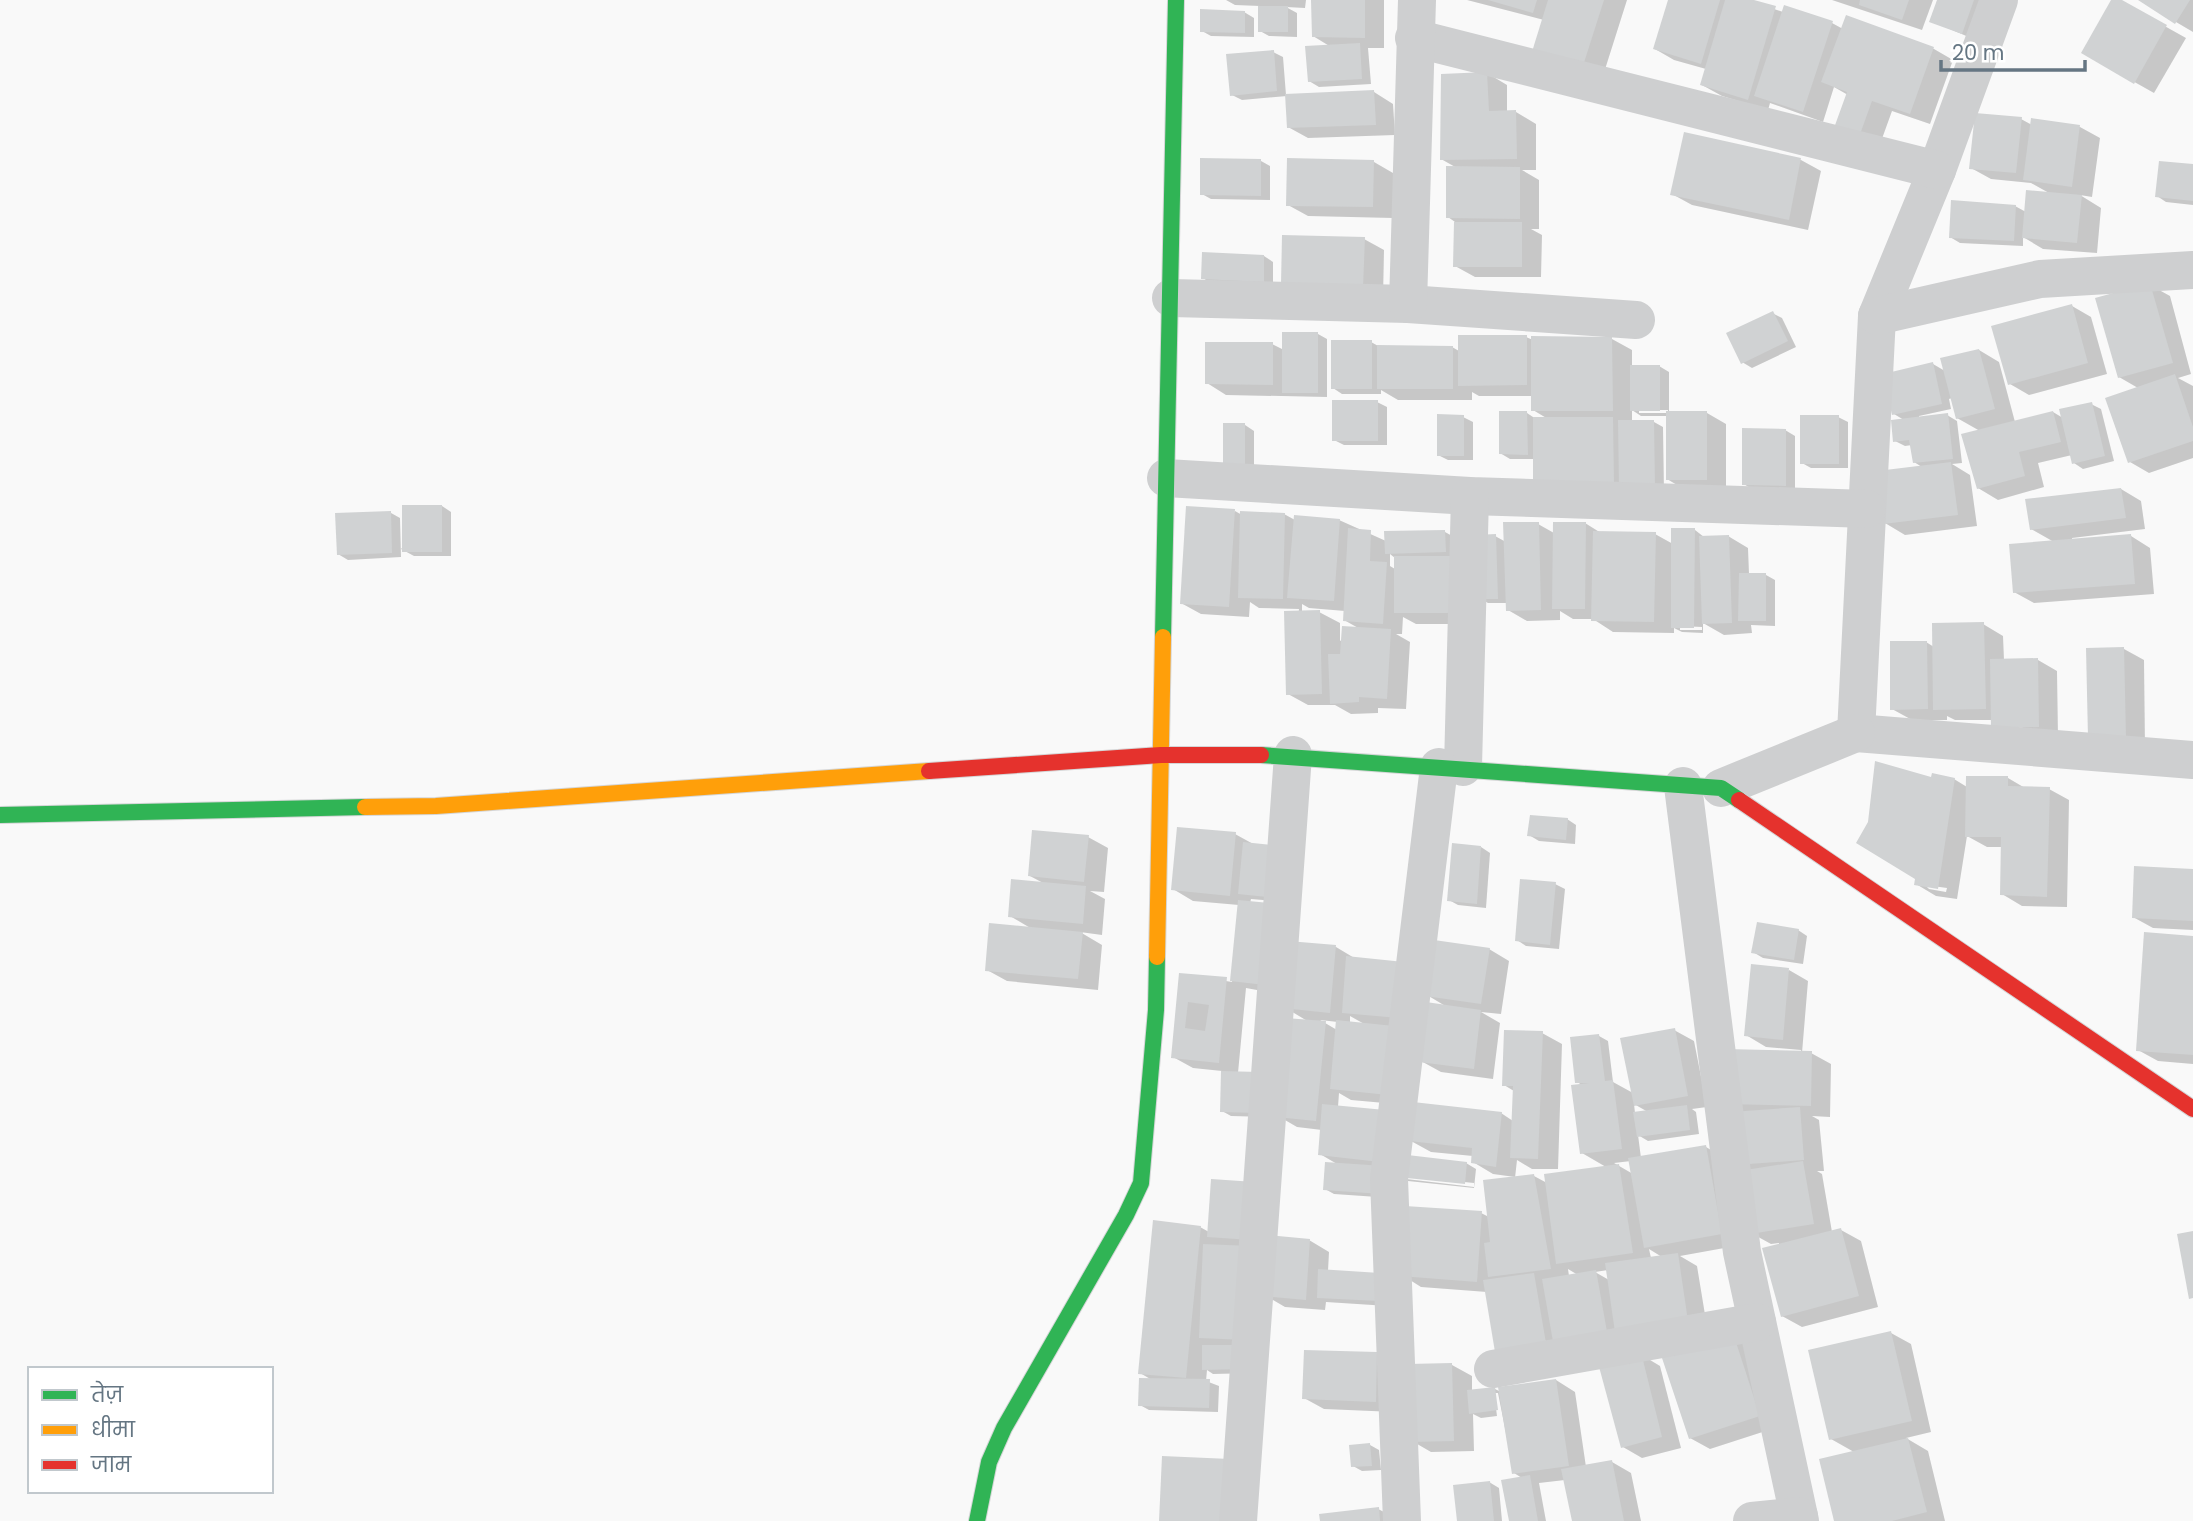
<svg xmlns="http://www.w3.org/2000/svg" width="2193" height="1521" viewBox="0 0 2193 1521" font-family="Poppins,'Noto Sans Devanagari',sans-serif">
<rect width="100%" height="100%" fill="#f9f9f9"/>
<g fill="#0003" fill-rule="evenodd">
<polygon points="1226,0 1306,0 1305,8 1286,7 1297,13 1297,37 1269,36 1260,31 1260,6 1235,5"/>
<polygon points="1313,0 1384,0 1384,48 1368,48 1371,84 1319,87 1309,81 1331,47 1313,36"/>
<polygon points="1467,0 1627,0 1601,82 1544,20"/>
<polygon points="1669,0 1747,0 1783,12 1832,23 1843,29 1847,17 1934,49 1953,60 1930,124 1892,111 1879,147 1856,139 1848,95 1834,87 1823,122 1770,103 1768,110 1722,96 1702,85 1706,69 1674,60 1655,49"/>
<polygon points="1832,0 1933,0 1922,30"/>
<polygon points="1939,0 1985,0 1971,38 1931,21"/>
<polygon points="2113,0 2118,0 2186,38 2154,93 2083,53"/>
<polygon points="2141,0 2193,0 2193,32 2176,22"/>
<polygon points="1244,12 1254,18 1254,37 1211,36 1202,31"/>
<polygon points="1273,52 1283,57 1286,95 1374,92 1393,104 1395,135 1308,138 1288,127 1287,96 1242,100 1232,95"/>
<polygon points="1487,73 1507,85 1507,112 1516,112 1536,124 1536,170 1522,170 1539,180 1539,229 1531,229 1542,235 1541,277 1475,277 1455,266 1455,222 1448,217 1457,168 1441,159"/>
<polygon points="2021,119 2032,125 2033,120 2080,127 2100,138 2092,197 2080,195 2101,208 2097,253 2043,249 2023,237 2023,246 1960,243 1950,237 2015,206 2026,212 2049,193 2031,183 1991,179 1971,168"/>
<polygon points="1685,134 1801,160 1821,171 1808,230 1692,205 1672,194"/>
<polygon points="1202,160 1261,161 1270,166 1270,200 1211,199 1202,194"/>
<polygon points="1374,162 1393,173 1393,218 1308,216 1288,205"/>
<polygon points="2193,166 2193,205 2166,202 2157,196"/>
<polygon points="1364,239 1384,250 1383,298 1303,295"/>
<polygon points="1264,256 1273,262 1273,286 1212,284 1203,278"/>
<polygon points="2150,285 2170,296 2191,374 2178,378 2193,386 2193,458 2149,473 2130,462 2138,388 2119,377"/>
<polygon points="2072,306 2091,317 2107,374 2029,395 2010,384"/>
<polygon points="1772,313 1782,318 1796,347 1752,368 1742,362"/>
<polygon points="1318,334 1327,339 1327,397 1226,395 1207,383 1272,344 1284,350"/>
<path d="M1526 337 1533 340 1612 339 1632 350V367L1659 366 1669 372V413H1707L1726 424V490L1687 491 1667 479V416H1641L1632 410V422H1654L1663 427 1664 493H1633L1535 459H1510L1500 453 1527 413 1536 419H1548L1533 410V396H1479L1472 392V400H1398L1381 390V394H1342L1333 388 1371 342 1380 347H1452L1459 351ZM1639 410H1668V413H1639Z"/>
<polygon points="1979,350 1999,362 2015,422 2053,412 2063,418 2091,404 2101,409 2114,461 2083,469 2074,463 2072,455 2038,463 2044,487 1998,500 1978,488 1980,431 1957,418 1952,398 1949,399 1951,409 1919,416 1919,418 1947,415 1957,421 1962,463 1952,464 1970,475 1977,526 1905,535 1885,523 1922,467 1914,462 1912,445 1905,446 1895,441 1904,420 1894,414 1933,364 1945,371"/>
<polygon points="1377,402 1387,407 1387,445 1344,445 1334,440"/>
<polygon points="1463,417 1473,422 1473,460 1448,460 1438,455"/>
<polygon points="1838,417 1848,422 1848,468 1811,468 1802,463"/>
<polygon points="1245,425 1254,431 1254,476 1224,471"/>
<polygon points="1785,430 1795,436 1795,490 1753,490 1744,484"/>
<polygon points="2121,489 2141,501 2145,529 2072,538 2072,541 2131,536 2150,548 2154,594 2034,603 2014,592 2054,542 2031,529"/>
<polygon points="442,506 451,512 451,556 414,556 401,549"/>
<path d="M1235 511 1242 515 1284 514 1295 520H1339L1386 541 1445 532 1454 537 1473 624H1416L1403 617 1402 634H1396L1410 642 1406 709 1378 708V713L1351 714 1335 705H1308L1288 694 1299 609 1259 608 1250 602 1249 617 1201 614 1181 603ZM1390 554 1395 558V569L1390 566ZM1302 604 1309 608 1345 611 1344 620 1360 629 1340 641V623L1319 612H1302Z"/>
<polygon points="391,513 400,518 401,557 348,560 338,554"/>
<path d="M1585 523 1601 533 1655 534 1673 544 1695 530 1704 537 1728 536 1748 548 1749 574 1766 575 1775 580V626L1751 625 1752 633 1724 635 1703 623V633L1682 632 1674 628V633L1613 632 1593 619H1573L1560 611V620L1527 621 1508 610 1507 603H1488L1479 598 1495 536 1506 542 1538 524 1554 533ZM1680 626 1702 627V630H1680Z"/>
<polygon points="1983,624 2003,636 2004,660 2038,660 2057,671 2058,737 1993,720 1955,720 1947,716 1947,720 1912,720 1892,709 1926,642 1934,647"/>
<polygon points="2124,649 2144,660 2145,748 2109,749"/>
<path d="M2008 778 2025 788 2049 789 2069 800 2067 907 2022 906 2002 894 2003 847H1987L1967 836 1957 899 1936 896 1916 884 1933 779H1954L1967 787ZM1925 885 1947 888 1946 892 1929 889Z"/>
<polygon points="1567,819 1576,825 1575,844 1539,841 1529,835"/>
<path d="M1235 834 1255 845 1287 902 1251 899 1250 903 1298 944 1336 947 1356 959 1404 963 1407 1105 1351 1100 1339 1093 1338 1107 1401 1156 1466 1163 1476 1169 1474 1188 1408 1181 1392 1198 1334 1194 1325 1189 1337 1164 1320 1154 1322 1130 1297 1127 1278 1116 1309 1022 1284 1007 1285 995 1246 988 1238 1073 1268 1117 1231 1116 1222 1111V1071L1193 1068 1173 1057 1181 974 1232 982 1239 905 1193 901 1173 889ZM1350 1016 1366 1025 1350 1023ZM1320 1020 1338 1022 1337 1030ZM1406 1176 1474 1183V1187L1406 1179Z"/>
<polygon points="1088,837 1108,848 1104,892 1090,891 1105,899 1102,935 1080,932 1102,945 1098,990 1007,981 987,970 1032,929 1010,916 1045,884 1030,876"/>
<polygon points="1481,847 1490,853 1486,908 1458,905 1449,900"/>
<polygon points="2193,871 2193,930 2153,928 2133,917"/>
<polygon points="1555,884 1565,889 1559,949 1526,946 1517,940"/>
<polygon points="1798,930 1807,936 1803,964 1763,958 1753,952"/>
<polygon points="2193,937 2193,1064 2158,1061 2138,1050"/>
<polygon points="1489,949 1509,961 1501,1014 1481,1012 1500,1023 1493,1079 1441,1072 1421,1061 1447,1007 1427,995"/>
<polygon points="1789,970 1808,981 1802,1053 1811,1053 1831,1064 1830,1117 1812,1116 1819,1120 1824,1171 1817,1171 1822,1174 1832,1232 1841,1230 1861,1241 1878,1307 1802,1327 1782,1316 1779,1243 1771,1244 1751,1233 1726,1103 1801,1053 1801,1050 1766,1047 1746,1035"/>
<path d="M1674 1030 1694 1041 1707 1107 1692 1109 1696 1112 1699 1134 1648 1141 1638 1135 1641 1158 1706 1147 1726 1159 1741 1245 1680 1256 1697 1266 1709 1339 1751 1343 1778 1427 1710 1449 1690 1438 1662 1354 1565 1357 1487 1292 1421 1287 1402 1275 1481 1213 1489 1217 1515 1177 1493 1174 1473 1162V1156L1431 1152 1411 1141 1501 1113 1513 1121 1514 1091 1504 1085 1542 1033 1562 1044 1558 1169H1532L1517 1160 1515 1178 1534 1176 1547 1183 1606 1167 1582 1153V1085L1577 1082 1599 1036 1608 1041 1613 1082 1633 1093ZM1634 1104 1648 1112 1635 1113ZM1631 1161 1633 1174 1614 1163ZM1649 1249 1662 1257 1651 1258ZM1568 1269 1578 1275 1569 1276ZM1608 1270 1609 1280 1595 1272Z"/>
<polygon points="1200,1227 1209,1232 1309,1240 1329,1252 1328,1271 1388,1306 1326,1302 1325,1310 1285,1307 1268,1297 1254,1373 1213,1374 1207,1370 1206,1381 1219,1386 1218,1412 1149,1410 1140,1405 1152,1380 1140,1373"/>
<polygon points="1891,1333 1911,1344 1931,1432 1906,1438 1928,1451 1945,1521 1836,1521 1854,1452 1831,1439"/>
<polygon points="1377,1354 1395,1412 1324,1409 1304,1398"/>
<polygon points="1640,1354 1660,1366 1681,1448 1642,1458 1623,1447"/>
<polygon points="1452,1365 1472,1376 1472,1391 1495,1389 1501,1392 1556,1380 1575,1392 1586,1467 1612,1462 1631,1473 1641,1521 1573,1521 1565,1480 1539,1483 1546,1521 1511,1521 1522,1478 1514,1473 1498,1393 1494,1393 1497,1416 1481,1418 1473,1414 1474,1451 1431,1452 1412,1441"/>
<polygon points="1370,1445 1379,1450 1381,1470 1362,1471 1353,1466"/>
<polygon points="1489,1482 1499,1488 1502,1521 1459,1521"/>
<polygon points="1378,1509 1388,1514 1389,1521 1322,1521"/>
</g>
<g fill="#d0d2d3" fill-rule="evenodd">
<polygon points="1311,0 1365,0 1365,38 1312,37"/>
<polygon points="1488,0 1537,0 1533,13"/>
<polygon points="1548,0 1604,0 1581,72 1531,55"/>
<polygon points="1668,0 1720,0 1701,64 1653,49"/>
<polygon points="1725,0 1754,0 1776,6 1748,100 1700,85"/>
<polygon points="1860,0 1909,0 1902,20 1859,5"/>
<polygon points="1937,0 1974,0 1962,34 1929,22"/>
<polygon points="2111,0 2122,0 2167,25 2134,84 2081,53"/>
<polygon points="2138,0 2190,0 2175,24"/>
<polygon points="1784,5 1833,21 1803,112 1754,96"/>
<rect x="1258" y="6" width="30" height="26"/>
<polygon points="1200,9 1245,11 1245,33 1200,32"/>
<polygon points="1846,15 1934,47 1910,114 1872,101 1859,137 1834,128 1847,92 1821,82"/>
<polygon points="1360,43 1362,79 1308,82 1305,46"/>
<polygon points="1274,50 1277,91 1230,96 1226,54"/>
<polygon points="1487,72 1489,111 1516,110 1517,159 1440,160 1441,74"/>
<polygon points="1374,90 1376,125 1287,128 1285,94"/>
<polygon points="1975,113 2022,117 2016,173 1969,169"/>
<polygon points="2031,118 2080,125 2072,187 2023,180"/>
<polygon points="1684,132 1801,158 1789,220 1670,195"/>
<polygon points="1200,158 1261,159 1261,196 1200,195"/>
<polygon points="1287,158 1374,160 1373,207 1286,206"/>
<polygon points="2159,161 2193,164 2193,201 2155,197"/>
<polygon points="1446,166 1520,167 1520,219 1446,218"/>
<polygon points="2026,190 2082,195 2077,243 2022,238"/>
<polygon points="1951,200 2016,205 2014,241 1949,238"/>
<polygon points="1454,222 1522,222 1522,267 1453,267"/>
<polygon points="1282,235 1365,237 1363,288 1281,285"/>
<polygon points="1202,252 1264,255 1264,282 1201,279"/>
<polygon points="2150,283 2173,363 2118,378 2095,298"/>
<polygon points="2072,304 2088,363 2008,385 1991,326"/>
<polygon points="1773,311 1788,341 1741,364 1726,333"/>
<rect x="1282" y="332" width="36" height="61"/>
<polygon points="1458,335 1527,335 1527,385 1458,386"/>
<polygon points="1531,336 1612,337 1613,411 1531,411"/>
<rect x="1331" y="340" width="41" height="49"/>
<polygon points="1205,342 1273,342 1273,385 1205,384"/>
<polygon points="1377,345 1453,346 1453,389 1377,389"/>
<polygon points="1979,349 1995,409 1956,419 1940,358"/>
<polygon points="1933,362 1942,404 1892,415 1883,374"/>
<rect x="1630" y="365" width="30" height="46"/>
<polygon points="2175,374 2193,427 2193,441 2128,463 2105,398"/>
<rect x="1332" y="400" width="46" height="41"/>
<polygon points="2092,402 2105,456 2072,464 2059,409"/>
<polygon points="1499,411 1527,411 1528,455 1499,454"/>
<rect x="1666" y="411" width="41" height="69"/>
<polygon points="2053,411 2061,442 2019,452 2025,476 1977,489 1961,434"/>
<polygon points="1948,413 1953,459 1913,463 1909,440 1893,442 1891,420"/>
<polygon points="1437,414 1464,415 1464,456 1437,456"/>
<rect x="1800" y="415" width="39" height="49"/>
<polygon points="1533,417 1613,417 1614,484 1533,484"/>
<polygon points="1618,420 1654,420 1655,488 1619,488"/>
<rect x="1223" y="423" width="22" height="49"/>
<polygon points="1742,428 1786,429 1786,486 1742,485"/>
<polygon points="1951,462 1958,515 1883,524 1877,471"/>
<polygon points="2121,488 2126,518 2030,530 2025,499"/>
<rect x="402" y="505" width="40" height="47"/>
<polygon points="1186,506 1235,509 1229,607 1180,604"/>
<polygon points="391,511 392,553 337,555 335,513"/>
<polygon points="1240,511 1285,513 1283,599 1238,598"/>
<polygon points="1294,515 1340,519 1334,601 1287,598"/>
<polygon points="1503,522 1539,522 1541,610 1506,611"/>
<polygon points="1553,522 1586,522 1585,609 1552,609"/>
<polygon points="1348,528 1371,530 1370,561 1387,562 1383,624 1343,621"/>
<polygon points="1671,528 1695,528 1694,628 1671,628"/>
<polygon points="1445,530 1446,552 1385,554 1384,531"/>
<polygon points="1593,531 1656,532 1654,622 1591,621"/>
<polygon points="1496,534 1498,599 1477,599 1475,535"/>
<polygon points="2131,534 2135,584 2013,593 2009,544"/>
<polygon points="1729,535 1732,623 1702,624 1699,536"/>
<rect x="1394" y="556" width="59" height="57"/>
<polygon points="1739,573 1766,573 1766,621 1738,621"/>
<polygon points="1320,610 1322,694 1286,695 1284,611"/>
<polygon points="1984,622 1986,709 1933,710 1932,623"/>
<polygon points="1342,626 1391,629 1387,699 1359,697 1359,702 1330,704 1328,654 1340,654"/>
<polygon points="1890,641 1927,641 1928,709 1890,710"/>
<polygon points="2124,647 2126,738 2088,738 2086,648"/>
<polygon points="2038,658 2039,727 1991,728 1990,659"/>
<polygon points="1875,761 1931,777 1932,773 1955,778 1938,889 1914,885 1915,879 1856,843 1868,822"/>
<polygon points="1966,776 2008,776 2008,786 2050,787 2047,897 2000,895 2001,837 1965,837"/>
<polygon points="1530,815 1568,818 1566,840 1527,836"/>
<polygon points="1177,827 1236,832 1230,896 1171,890"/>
<polygon points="1032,830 1089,835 1084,882 1028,876"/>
<polygon points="1243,842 1283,846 1278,898 1238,894"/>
<polygon points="1452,843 1481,846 1477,904 1447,901"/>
<polygon points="2134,866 2193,869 2193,921 2132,918"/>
<polygon points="1011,879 1086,886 1083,924 1008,917"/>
<polygon points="1520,879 1556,882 1550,945 1515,941"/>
<polygon points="1238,900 1281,904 1274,986 1230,981"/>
<polygon points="1757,922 1799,929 1794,960 1751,953"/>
<polygon points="989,923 1083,932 1078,979 985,971"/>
<polygon points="2144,932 2193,936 2193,1055 2136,1051"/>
<polygon points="1434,940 1490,948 1481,1004 1425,996"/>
<polygon points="1288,941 1336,945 1330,1013 1282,1008"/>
<polygon points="1346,956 1404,962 1399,1018 1342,1013"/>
<polygon points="1751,964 1789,968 1783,1040 1744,1036"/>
<path d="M1179 973 1227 977 1219 1063 1171 1058ZM1188 1002 1209 1005 1205 1031 1185 1028Z"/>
<polygon points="1426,1002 1481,1010 1474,1069 1419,1062"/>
<polygon points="1285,1018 1326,1021 1316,1121 1276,1117"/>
<polygon points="1336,1020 1394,1026 1388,1095 1330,1089"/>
<polygon points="1675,1028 1688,1096 1634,1106 1620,1038"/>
<polygon points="1504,1030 1543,1031 1538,1159 1510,1158 1513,1086 1502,1086"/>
<polygon points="1599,1034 1605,1081 1613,1080 1622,1149 1580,1154 1571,1085 1589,1083 1575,1083 1570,1037"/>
<polygon points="1725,1049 1812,1051 1811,1106 1724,1104"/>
<polygon points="1221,1071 1259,1072 1259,1113 1220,1112"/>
<polygon points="1413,1102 1502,1112 1496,1167 1471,1163 1472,1148 1409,1141"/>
<polygon points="1322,1104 1385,1110 1380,1162 1318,1155"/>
<polygon points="1687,1105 1690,1130 1637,1137 1633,1112"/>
<polygon points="1800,1107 1804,1160 1735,1165 1731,1112"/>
<polygon points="1706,1145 1722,1234 1644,1248 1628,1158"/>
<polygon points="1399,1154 1467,1162 1465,1184 1397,1177"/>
<polygon points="1803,1161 1814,1224 1750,1234 1739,1171"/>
<polygon points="1325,1162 1384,1166 1382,1194 1323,1190"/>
<polygon points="1619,1164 1633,1253 1556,1264 1544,1174"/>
<polygon points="1534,1174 1551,1269 1488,1277 1484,1243 1490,1242 1483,1180"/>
<polygon points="1211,1179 1255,1182 1251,1240 1207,1237"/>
<polygon points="1405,1206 1482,1211 1477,1282 1400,1276"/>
<polygon points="1153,1220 1201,1226 1186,1378 1138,1374"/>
<polygon points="1841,1228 1859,1296 1781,1317 1762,1248"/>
<polygon points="2193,1231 2193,1298 2189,1299 2177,1234"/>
<polygon points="1267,1235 1310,1239 1306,1300 1263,1296"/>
<polygon points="1203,1244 1251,1246 1246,1340 1199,1338"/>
<polygon points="1678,1253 1689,1328 1616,1339 1605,1263"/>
<polygon points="1318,1269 1380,1273 1379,1301 1317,1298"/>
<polygon points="1596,1270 1609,1343 1555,1353 1542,1279"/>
<polygon points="1534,1273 1547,1349 1496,1358 1483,1280"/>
<polygon points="1732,1330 1760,1416 1689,1439 1660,1352"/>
<polygon points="1891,1331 1912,1421 1829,1440 1808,1350"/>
<polygon points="1202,1345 1245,1345 1245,1369 1202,1370"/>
<polygon points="1304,1350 1377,1352 1376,1402 1302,1399"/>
<polygon points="1641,1352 1662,1437 1621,1448 1598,1363"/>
<polygon points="1452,1363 1454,1441 1410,1442 1408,1364"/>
<polygon points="1139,1378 1210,1379 1209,1408 1138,1406"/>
<polygon points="1556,1379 1569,1466 1512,1474 1498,1387"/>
<polygon points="1495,1387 1498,1410 1469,1414 1467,1390"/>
<polygon points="1908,1438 1927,1512 1892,1521 1834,1521 1819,1459"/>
<polygon points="1370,1443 1372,1466 1351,1467 1349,1445"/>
<polygon points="1162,1456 1230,1459 1227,1521 1159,1521"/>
<polygon points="1612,1460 1624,1521 1572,1521 1561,1469"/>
<polygon points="1530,1475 1538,1521 1509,1521 1501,1480"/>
<polygon points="1490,1481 1494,1521 1457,1521 1453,1485"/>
<polygon points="1379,1507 1380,1521 1320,1521 1319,1514"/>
</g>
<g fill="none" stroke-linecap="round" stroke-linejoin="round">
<defs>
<g id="fast">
<polyline points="1163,637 1176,0"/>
<polyline points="1261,755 1721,788 1739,800"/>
<polyline points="0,815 365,807"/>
<polyline points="977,1521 989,1462 1004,1428 1126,1215 1141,1183 1156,1010 1157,957"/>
</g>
<g id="slow">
<polyline points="365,807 436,806 929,771"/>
<polyline points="1157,957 1163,637"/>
</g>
<g id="jam">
<polyline points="929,771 1161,755 1261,755"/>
<polyline points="1739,800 2193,1109"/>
</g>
</defs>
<use href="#fast" stroke="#d5d6d7" stroke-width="18"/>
<use href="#slow" stroke="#d5d6d7" stroke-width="18"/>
<use href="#jam" stroke="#d5d6d7" stroke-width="18"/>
<g stroke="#cecfd0" stroke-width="38">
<polyline points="1999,0 1937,170 1877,316 1856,733 2193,760"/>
<polyline points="1414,38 1937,170"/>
<polyline points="1171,298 1408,304 1636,320"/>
<polyline points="1408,304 1417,0"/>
<polyline points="1877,316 2040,279 2193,270"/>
<polyline points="1166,478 1470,496 1867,509"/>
<polyline points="1463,767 1470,496"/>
<polyline points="1683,786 1742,1252 1800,1521"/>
<polyline points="1721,788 1856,733"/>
<polyline points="1493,1369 1757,1322"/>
<polyline points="1238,1521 1293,755"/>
<polyline points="1402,1521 1389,1179 1439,767"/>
<polyline points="1752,1521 1799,1516"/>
</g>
<use href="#fast" stroke="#30b455" stroke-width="16"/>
<use href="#slow" stroke="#ff9f0a" stroke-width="16"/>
<use href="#jam" stroke="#e5322d" stroke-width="16"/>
</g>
<rect x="28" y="1367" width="245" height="126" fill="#ffffff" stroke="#c1c8cd" stroke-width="2"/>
<rect x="42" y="1390" width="35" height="10" fill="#30b455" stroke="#c1c8cd" stroke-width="2"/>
<text x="91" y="1402" font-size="21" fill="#657683">तेज़</text>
<rect x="42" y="1425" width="35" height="10" fill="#ff9f0a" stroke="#c1c8cd" stroke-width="2"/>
<text x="91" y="1437" font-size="21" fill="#657683">धीमा</text>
<rect x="42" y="1460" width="35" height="10" fill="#e5322d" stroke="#c1c8cd" stroke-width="2"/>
<text x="91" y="1472" font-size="21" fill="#657683">जाम</text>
<path d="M1941 60v10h144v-10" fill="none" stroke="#657683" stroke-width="3.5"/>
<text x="1952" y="60" font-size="21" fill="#657683" stroke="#ffffff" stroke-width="5" paint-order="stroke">20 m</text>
</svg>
